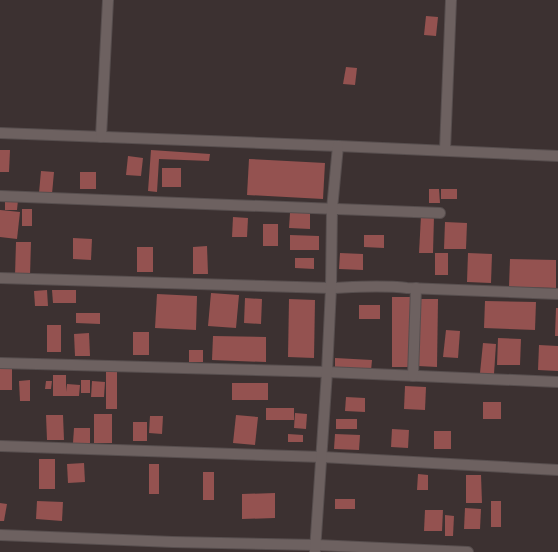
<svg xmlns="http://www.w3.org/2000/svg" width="558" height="552" viewBox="0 0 558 552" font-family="Helvetica,sans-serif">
<rect width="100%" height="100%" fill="#3c3131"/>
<g fill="#945250">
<polygon points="426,16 438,17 436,36 424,35"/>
<polygon points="346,67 357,68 355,85 343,84"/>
<polygon points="0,150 10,150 9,172 0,172"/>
<polygon points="151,150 210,154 209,161 159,159 157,192 148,191"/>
<polygon points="128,156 143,158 141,176 126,175"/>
<polygon points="249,159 325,163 323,199 247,195"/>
<rect x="162" y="168" width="19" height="19"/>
<polygon points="41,171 54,172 52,194 39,193"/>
<rect x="80" y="172" width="16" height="17"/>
<polygon points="429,189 439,189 440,203 429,203"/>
<rect x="441" y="189" width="16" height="10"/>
<polygon points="5,199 18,200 17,210 5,210"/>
<rect x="22" y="209" width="10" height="17"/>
<polygon points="0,210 20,212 17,239 0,237"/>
<polygon points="290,213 310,213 310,229 289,228"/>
<polygon points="421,216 434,216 433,253 419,253"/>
<polygon points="233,217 248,218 247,237 232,237"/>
<polygon points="445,222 467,223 466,249 444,249"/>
<rect x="263" y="224" width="15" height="22"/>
<polygon points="290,235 319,236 319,250 290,250"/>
<polygon points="364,235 384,235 384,248 364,247"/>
<polygon points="73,238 92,239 91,260 73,259"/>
<polygon points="16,242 31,242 30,276 15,276"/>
<polygon points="207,246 208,274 193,274 193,247"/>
<rect x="137" y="247" width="16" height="25"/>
<polygon points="340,253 363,254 363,270 339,269"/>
<rect x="435" y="253" width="13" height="22"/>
<polygon points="468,253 492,254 491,283 467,282"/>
<polygon points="295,258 314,258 314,269 295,268"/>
<polygon points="510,259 556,260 556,288 509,287"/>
<polygon points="47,290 48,306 35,306 34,291"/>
<polygon points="52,290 76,290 76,303 53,303"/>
<polygon points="211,293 239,295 236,328 208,326"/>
<polygon points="157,294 197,296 196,330 155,328"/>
<rect x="392" y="297" width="20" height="70"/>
<polygon points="245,298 262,299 261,324 244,323"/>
<polygon points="289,299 315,300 314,358 288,357"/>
<polygon points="419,299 438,299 437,367 418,366"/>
<polygon points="485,301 536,302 535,330 484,328"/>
<rect x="359" y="305" width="21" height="14"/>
<polygon points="556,308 558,308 558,336 555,336"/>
<polygon points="76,313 100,313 100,324 76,323"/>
<rect x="47" y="325" width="14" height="27"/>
<polygon points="446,330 460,331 458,358 443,357"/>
<rect x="133" y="332" width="16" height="23"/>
<polygon points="89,333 90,356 75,356 74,334"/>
<polygon points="213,336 266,337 266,362 212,360"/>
<polygon points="498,338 521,339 520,365 497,365"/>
<polygon points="483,343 496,344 494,374 480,373"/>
<polygon points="539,345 558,346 558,371 538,370"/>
<rect x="189" y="350" width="14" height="12"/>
<polygon points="335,358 372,360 371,371 335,369"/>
<rect x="0" y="368" width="12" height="22"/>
<rect x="106" y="371" width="11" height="38"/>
<polygon points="53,375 66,375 66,392 67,384 80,385 79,396 53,396"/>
<polygon points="30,380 30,401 20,401 19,381"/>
<rect x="81" y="380" width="9" height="13"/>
<polygon points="46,381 52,381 51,389 45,389"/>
<polygon points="92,381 105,382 104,397 91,397"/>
<rect x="232" y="383" width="36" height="17"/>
<polygon points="405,386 426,387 425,410 404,409"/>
<polygon points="346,397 365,398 365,412 345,411"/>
<rect x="483" y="402" width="18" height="17"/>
<rect x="266" y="408" width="28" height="12"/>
<polygon points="295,413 307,414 306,429 294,428"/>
<rect x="94" y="414" width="18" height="29"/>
<polygon points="46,415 63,415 64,440 47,440"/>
<polygon points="236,415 258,417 255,445 233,443"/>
<polygon points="150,416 163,416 162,434 149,433"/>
<rect x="336" y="419" width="21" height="10"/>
<rect x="133" y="422" width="14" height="19"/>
<polygon points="74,428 90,428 90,443 73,443"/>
<polygon points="392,429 409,430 408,448 391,447"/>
<rect x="434" y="431" width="17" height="18"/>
<polygon points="288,434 303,435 303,442 288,442"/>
<polygon points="335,434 360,435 359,450 334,449"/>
<rect x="39" y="459" width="16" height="30"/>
<polygon points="84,463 85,482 68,483 67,464"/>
<rect x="149" y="464" width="10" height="30"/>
<rect x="203" y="472" width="11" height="28"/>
<polygon points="418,474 428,475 428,490 417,490"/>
<polygon points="466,475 481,475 482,503 466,503"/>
<polygon points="275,493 275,518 242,519 242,494"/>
<rect x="335" y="499" width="20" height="10"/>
<polygon points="37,501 63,502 62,521 36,519"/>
<rect x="491" y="501" width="10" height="26"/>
<polygon points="0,503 7,504 4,521 0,521"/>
<polygon points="465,508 481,509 480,529 464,529"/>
<polygon points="425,510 443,510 442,531 424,531"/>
<polygon points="445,515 454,516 453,536 445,536"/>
</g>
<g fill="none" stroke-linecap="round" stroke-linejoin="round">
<defs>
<g id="minor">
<polyline points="0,133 338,146 558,156"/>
<polyline points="101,137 108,0"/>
<polyline points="445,150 451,0"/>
<polyline points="0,196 440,213"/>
<path d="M0 278 331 288C356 287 381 285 407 288L558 294"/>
<polyline points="0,363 327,372 558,382"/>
<polyline points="413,376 416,288"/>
<polyline points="0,446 322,457 558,470"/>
<polyline points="0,535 173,542 316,545 468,552"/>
<polyline points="315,551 327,372 331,288 332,209 338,146"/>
</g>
</defs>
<use href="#minor" stroke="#574e4e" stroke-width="12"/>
<use href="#minor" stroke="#6d6160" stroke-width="10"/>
</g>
</svg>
